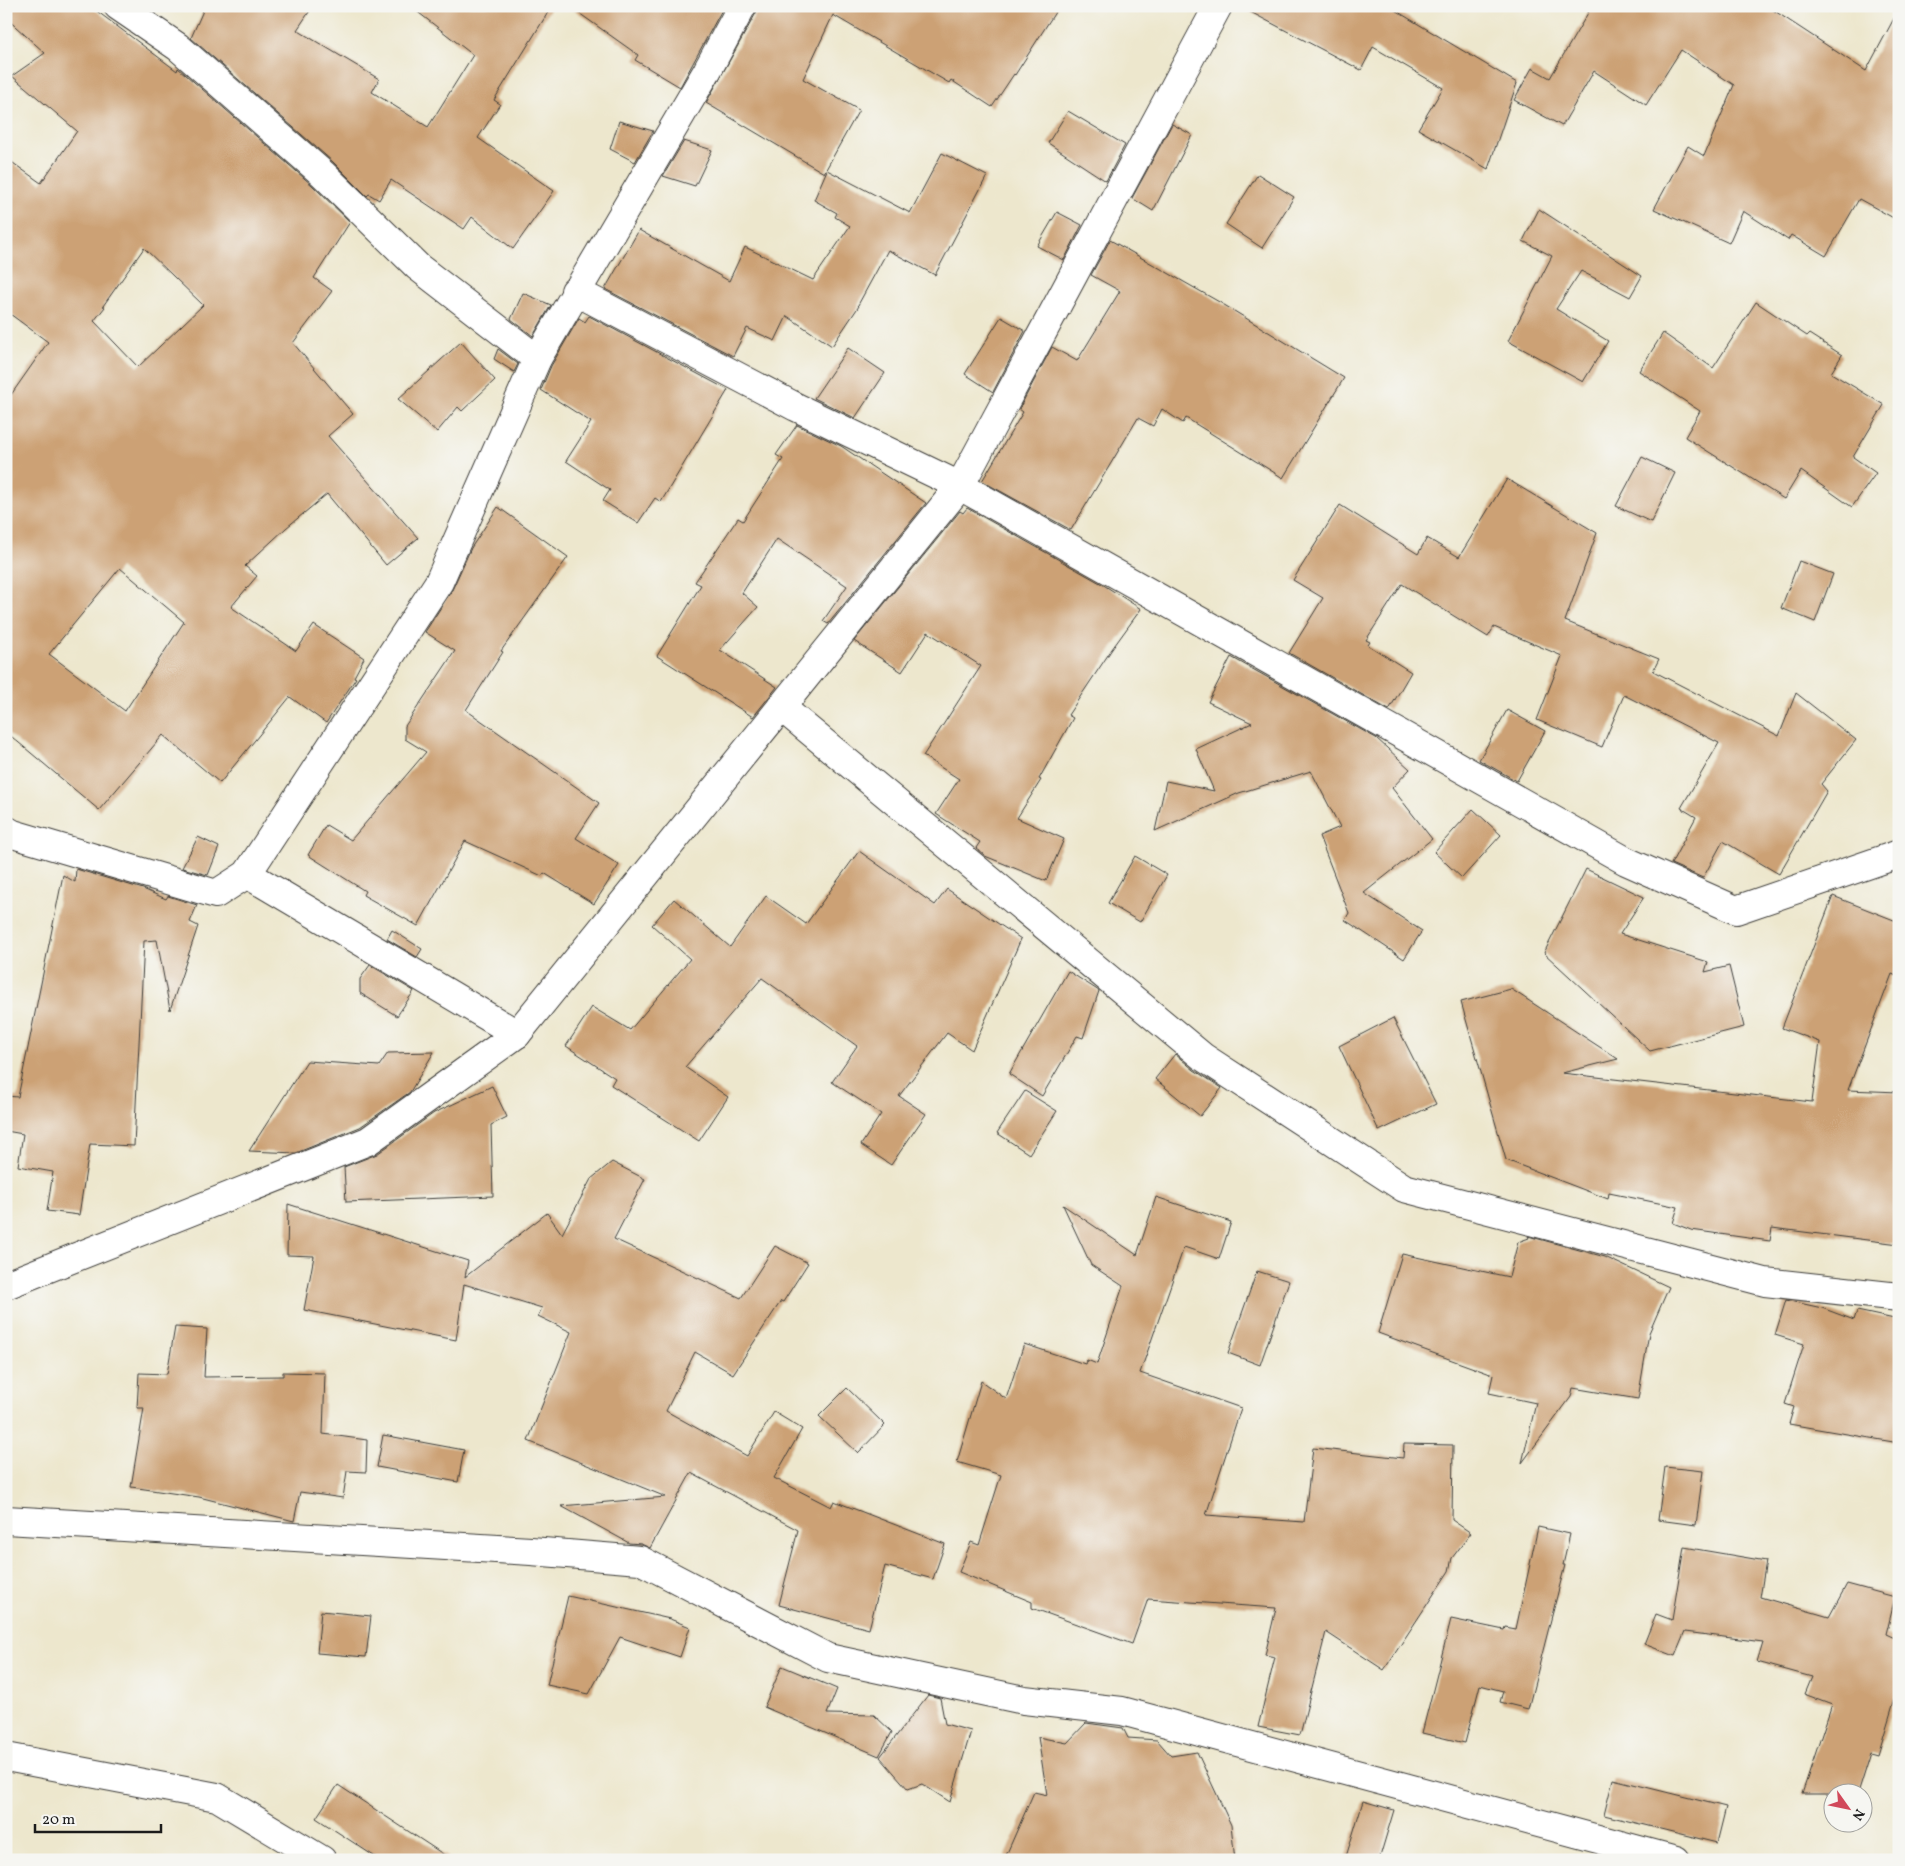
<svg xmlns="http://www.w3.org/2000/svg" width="1905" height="1866" viewBox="0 0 1905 1866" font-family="Vollkorn,serif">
<rect width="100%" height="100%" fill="#f6f6f2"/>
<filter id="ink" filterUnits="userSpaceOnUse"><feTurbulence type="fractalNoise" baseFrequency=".02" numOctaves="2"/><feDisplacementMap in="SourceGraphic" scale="10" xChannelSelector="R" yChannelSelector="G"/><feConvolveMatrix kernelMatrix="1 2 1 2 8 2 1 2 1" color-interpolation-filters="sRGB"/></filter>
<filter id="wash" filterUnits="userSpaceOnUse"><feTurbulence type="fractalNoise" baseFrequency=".0096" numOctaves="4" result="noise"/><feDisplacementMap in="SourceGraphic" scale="20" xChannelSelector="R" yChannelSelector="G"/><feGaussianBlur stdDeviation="1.12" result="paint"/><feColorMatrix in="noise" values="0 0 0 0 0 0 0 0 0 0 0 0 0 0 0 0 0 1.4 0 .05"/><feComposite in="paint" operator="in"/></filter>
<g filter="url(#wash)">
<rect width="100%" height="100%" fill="#ede7cd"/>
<g id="blocks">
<g fill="#cca174" fill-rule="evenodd">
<path d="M6 6H90L177 71 178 68 312 185 350 222 314 278 332 291 293 343 353 414 328 436 418 538 386 565 327 494 286 528 245 566 257 576 231 607 296 651 314 625 364 658 354 677 356 678 326 723 290 697 220 783 163 735 99 810 6 732V402L48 342 6 311V158L41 183 77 131 12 76 45 53 6 18ZM144 248 203 305 138 367 94 321 105 307 103 306ZM120 568 184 622 125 711 49 654Z"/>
<polygon points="205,6 313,6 297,30 379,79 372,92 428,127 473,55 410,6 552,6 494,100 500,104 478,138 554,191 513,249 472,217 464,229 391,180 379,200 369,194 367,196 333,162 191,38"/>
<polygon points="569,6 724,6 680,87 635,60 638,55"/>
<polygon points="758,6 1059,6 1015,75 1014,74 992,107 951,80 949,83 833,15 803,79 859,110 824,173 706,103 756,13"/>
<polygon points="1239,6 1388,6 1517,83 1488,169 1418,129 1443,88 1373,47 1361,70"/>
<polygon points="1592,6 1767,6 1866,71 1899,9 1899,221 1859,199 1826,256 1791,235 1788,240 1743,211 1729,243 1654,209 1688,146 1704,156 1734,85 1681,50 1646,105 1594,71 1562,126 1514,100 1532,68 1550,78"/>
<polygon points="1068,111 1125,145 1106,181 1048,143"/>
<polygon points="619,121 653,131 635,162 610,149"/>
<polygon points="1172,124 1192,135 1153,211 1132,198"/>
<polygon points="684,141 712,150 695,186 663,176"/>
<polygon points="942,153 987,176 935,275 888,250 858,305 859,306 832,346 787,316 775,341 747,328 733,356 605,289 639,230 729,281 745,247 813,280 850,226 835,217 837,213 814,200 827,170 910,213"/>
<polygon points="1258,174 1294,197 1262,248 1226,224"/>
<polygon points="1539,209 1642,276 1630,297 1581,271 1556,309 1608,341 1583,382 1508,341 1552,256 1523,241"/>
<polygon points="1057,212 1082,225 1064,260 1037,246"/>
<polygon points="1110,240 1221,303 1344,378 1283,478 1186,418 1183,423 1162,409 1153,426 1138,418 1071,530 982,481 1023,412 1019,409 1052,347 1077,361 1120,291 1091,275"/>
<polygon points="523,293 551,305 533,336 511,319"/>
<polygon points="1756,302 1807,336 1809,334 1842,355 1831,373 1884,405 1853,457 1876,473 1852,507 1801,471 1784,499 1685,437 1700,411 1639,371 1663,333 1713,368"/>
<polygon points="589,316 728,390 661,502 655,498 638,523 603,501 610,490 566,461 591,422 541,390 551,366 579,318 585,322"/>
<polygon points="1001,317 1025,331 993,392 965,374"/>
<polygon points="461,342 495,380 462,411 458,407 437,432 398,399"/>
<polygon points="848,348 885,373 855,418 814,398"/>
<polygon points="498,349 518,364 514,372 494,359"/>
<polygon points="797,425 841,446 926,503 828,624 823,621 847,586 777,539 742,593 758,607 720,650 777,687 753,717 657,656 701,585 695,582 738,518 743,521 783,459 776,455"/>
<polygon points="1642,457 1675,473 1651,522 1616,506"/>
<polygon points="1507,479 1597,533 1565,621 1659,659 1653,671 1779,736 1796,693 1856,740 1821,784 1827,791 1779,874 1723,841 1703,878 1671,864 1696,817 1681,808 1719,743 1624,695 1602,747 1537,720 1562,656 1494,627 1488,637 1402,584 1366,640 1370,642 1368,645 1411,672 1389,710 1289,653 1323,598 1293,580 1340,505 1418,554 1427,538 1459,557"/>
<polygon points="498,507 568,557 501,651 503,652 466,710 599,803 576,838 619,865 594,904 544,873 542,876 465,841 418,926 363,895 365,891 308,855 326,825 351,840 426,752 405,739 405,726 455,651 425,632 452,590 471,548"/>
<polygon points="967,508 1102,584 1141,609 1112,649 1068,715 1073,718 1039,779 1041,780 1017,818 1064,839 1046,881 985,856 976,848 980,842 936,814 959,779 923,756 981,666 928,632 902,672 854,641 960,511 963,513"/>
<polygon points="1799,561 1833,574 1815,622 1781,608"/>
<polygon points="1231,657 1376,738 1410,769 1392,788 1432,839 1364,893 1422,931 1404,959 1345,920 1349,913 1319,836 1340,827 1311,771 1239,793 1155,831 1166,781 1214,791 1196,749 1252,723 1208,702"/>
<polygon points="1507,710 1545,731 1517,781 1479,760"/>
<polygon points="1473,809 1501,835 1462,878 1434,852"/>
<polygon points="198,837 219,847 208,875 182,868"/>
<polygon points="859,851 935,905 947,889 1021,939 972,1050 947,1033 899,1096 926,1114 891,1165 861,1145 881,1114 832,1082 857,1046 762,978 685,1067 728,1097 699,1141 611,1085 615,1078 566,1046 592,1007 630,1030 690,959 652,925 674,899 730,947 766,896 806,924"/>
<polygon points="1135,856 1167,875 1140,922 1108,903"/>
<polygon points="76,869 143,889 166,899 168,896 197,905 190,922 198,926 170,1010 157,940 144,941 134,1146 90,1144 79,1215 47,1211 53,1172 18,1166 23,1134 6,1131 6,1096 18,1097 63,875 75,882"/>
<polygon points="1586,869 1644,897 1620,934 1708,962 1705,972 1729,966 1744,1027 1650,1051 1544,953"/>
<polygon points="1833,896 1899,922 1899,977 1892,974 1848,1090 1899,1092 1899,1244 1772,1228 1770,1241 1691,1230 1673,1223 1678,1207 1609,1193 1608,1199 1506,1160 1461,1002 1511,989 1618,1059 1562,1073 1812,1102 1820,1042 1782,1028"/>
<polygon points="392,930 422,949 417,957 387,939"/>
<polygon points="370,965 414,991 397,1016 360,993 360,979"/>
<polygon points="1068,971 1099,991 1083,1038 1077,1036 1042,1096 1009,1074"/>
<polygon points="1393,1018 1436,1104 1379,1131 1339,1046"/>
<polygon points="434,1052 410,1092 360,1127 296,1153 249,1151 307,1061 379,1066 388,1053"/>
<polygon points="1175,1054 1194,1070 1222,1088 1200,1116 1155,1079"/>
<polygon points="492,1086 507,1117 491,1125 493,1196 346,1202 344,1167 377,1154 434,1113"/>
<polygon points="1025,1091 1057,1111 1029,1154 997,1133"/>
<polygon points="612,1162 645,1179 614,1239 741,1298 775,1246 808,1263 783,1302 781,1301 733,1374 695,1352 666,1411 747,1456 774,1412 802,1429 774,1478 831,1507 834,1501 945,1544 933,1579 885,1566 869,1629 779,1605 798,1530 691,1473 650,1548 641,1544 629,1543 561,1506 666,1497 528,1441 571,1332 538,1316 542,1308 464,1284 456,1340 304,1310 314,1256 287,1255 288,1204 468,1261 465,1277 547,1213 562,1234 591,1179"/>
<polygon points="1156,1197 1231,1222 1219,1259 1184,1247 1140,1373 1241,1408 1206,1515 1304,1522 1313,1448 1403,1458 1404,1444 1453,1445 1452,1520 1471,1533 1452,1558 1449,1571 1384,1670 1326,1632 1300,1735 1258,1727 1275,1657 1265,1655 1276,1608 1148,1599 1132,1644 1032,1608 1032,1602 959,1572 971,1542 979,1545 1001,1475 957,1462 981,1381 1006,1399 1024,1344 1085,1364 1087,1360 1097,1364 1123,1286 1091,1265 1063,1205 1137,1255"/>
<polygon points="1528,1236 1605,1257 1669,1287 1649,1333 1638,1399 1573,1388 1571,1397 1522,1463 1536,1403 1489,1393 1493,1375 1378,1333 1402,1254 1509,1277 1518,1242 1529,1238"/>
<polygon points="1257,1271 1289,1281 1260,1365 1228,1353"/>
<polygon points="1786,1300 1822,1308 1854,1320 1857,1311 1899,1320 1899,1443 1789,1424 1794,1407 1785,1404 1804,1344 1775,1335"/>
<polygon points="175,1327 207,1329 204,1377 283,1376 283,1372 325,1373 323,1434 367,1440 366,1472 347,1471 343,1498 300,1492 294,1521 199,1497 131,1487 144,1408 137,1408 139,1373 167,1374"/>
<polygon points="847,1388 885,1425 858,1453 819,1416"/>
<polygon points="383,1435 464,1450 458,1482 377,1467"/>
<polygon points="1665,1467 1703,1471 1696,1525 1658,1520"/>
<polygon points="1538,1527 1570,1534 1563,1565 1565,1565 1528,1709 1500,1702 1503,1691 1480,1685 1465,1743 1422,1733 1451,1619 1504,1630 1505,1627 1516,1629"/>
<polygon points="1684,1547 1766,1561 1760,1597 1829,1617 1847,1584 1895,1597 1886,1634 1899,1640 1899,1685 1878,1755 1871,1753 1858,1794 1802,1794 1832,1704 1805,1694 1812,1677 1757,1662 1763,1642 1685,1632 1675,1656 1644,1644 1656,1614 1672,1620"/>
<polygon points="568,1596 670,1619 690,1627 680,1657 620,1637 589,1694 547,1685"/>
<polygon points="321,1611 371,1616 366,1657 317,1653"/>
<polygon points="782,1666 837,1689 827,1714 874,1715 892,1732 879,1756 764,1707"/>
<polygon points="928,1695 940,1698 945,1724 971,1731 950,1802 922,1784 908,1789 880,1757"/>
<polygon points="1086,1723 1123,1728 1128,1738 1157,1740 1171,1756 1197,1752 1231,1825 1235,1860 1004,1860 1034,1792 1047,1795 1038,1737 1067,1743"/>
<polygon points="1613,1779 1726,1807 1717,1843 1604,1815"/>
<polygon points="338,1785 452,1860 380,1860 316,1818"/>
<polygon points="1363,1801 1394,1810 1379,1860 1345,1860"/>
</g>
</g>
</g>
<g filter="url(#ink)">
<use href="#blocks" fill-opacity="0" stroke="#3b3a37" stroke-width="1"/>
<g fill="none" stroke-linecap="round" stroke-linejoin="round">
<defs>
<g id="minor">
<polyline points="118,6 178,47 323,174 418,267 537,359"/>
<polyline points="575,291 796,407 960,486 1626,861 1736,910 1899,854"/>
<polyline points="781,707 1203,1057 1404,1188 1765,1282 1899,1297"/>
<polyline points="6,830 13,834 216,894 247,874 439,582 537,359 707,71 742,6"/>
<polyline points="247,874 517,1034"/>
<polyline points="6,1285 368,1141 517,1034 960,486 1218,6"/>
<polyline points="6,1520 531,1551 640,1560 828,1658 1024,1700 1122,1711 1676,1860"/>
<polyline points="6,1757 217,1797 322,1860"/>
</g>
</defs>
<use href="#minor" stroke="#3b3a37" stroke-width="30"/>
<use href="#minor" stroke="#fff" stroke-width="28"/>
</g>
</g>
<rect width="1905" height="1866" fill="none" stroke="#f6f6f2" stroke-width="25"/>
<g transform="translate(1848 1808) rotate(123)"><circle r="24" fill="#f6f6f2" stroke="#9f9f9c"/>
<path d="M0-4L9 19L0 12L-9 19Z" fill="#d1495b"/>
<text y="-8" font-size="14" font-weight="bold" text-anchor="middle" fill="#1c1c1c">N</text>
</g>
<path d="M35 1824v8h126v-8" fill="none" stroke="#1c1c1c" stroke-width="2.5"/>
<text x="42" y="1824" font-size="15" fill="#1c1c1c" stroke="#f6f6f2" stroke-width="4" paint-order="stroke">20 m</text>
</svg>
